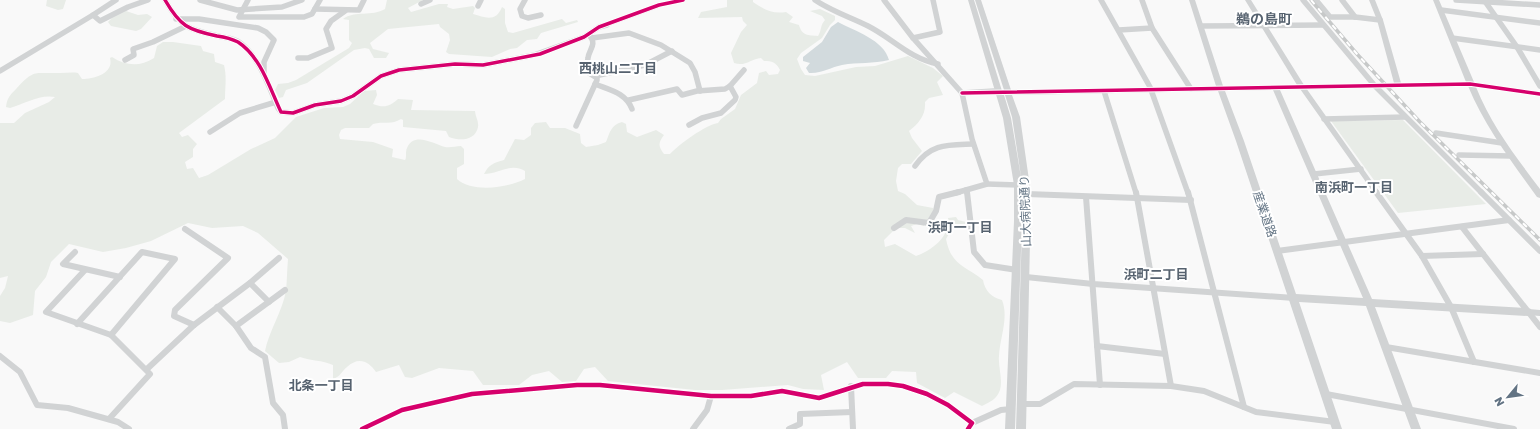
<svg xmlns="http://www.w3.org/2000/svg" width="1540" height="429" viewBox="0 0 1540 429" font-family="'Golos Text','Noto Sans JP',sans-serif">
<rect width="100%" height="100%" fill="#f9f9f9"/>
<g fill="#e8ece7">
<polygon points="47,0 66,0 63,9 58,10 46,6"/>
<path d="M387 0H423L408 8 411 12 439 4H448L447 7 453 9 473 6 475 8 473 14C486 18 496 22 502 7L505 9V23L508 32 513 33 562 19 566 23 577 20 578 22 541 33 537 39 527 40 517 48 510 49 492 57 449 54 446 52 450 40 449 34 440 27 439 24 388 29 370 43 373 49 389 53 386 58H374L369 49 365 48 354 50 307 83 286 90 283 97 279 98 275 90 278 84 288 83 296 80 349 48 352 43 349 40V20L343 19C355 10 372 17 385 9Z"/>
<path d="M727 0H753V2C765 10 772 14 786 12L793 17 789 22 799 25C802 36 808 35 818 36 822 30 820 25 825 20L822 16 810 11 820 9 835 16V20L830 25 822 38 801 53 797 59 801 69 805 75 815 76 856 67 875 66 908 56 933 68 943 76 937 82 943 95 929 98 925 102C926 115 919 123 909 131L912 138 922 151 911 164H902L898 168 896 181 898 191 905 194 917 205 933 208V211L924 226 917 224 911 226 915 233 905 228H896L884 240 885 247 895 244 916 256C932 250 950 237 948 218L956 217 958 220 966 222V227L951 230 946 239C951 265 964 265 983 280 985 291 991 297 1002 300 1009 318 1000 337 999 356 998 366 1003 380 1000 390 997 399 990 402 982 406L954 392 945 398 917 383 916 372 892 371 886 378H858L847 362 821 375 824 390 803 389 788 385 722 390H695L608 381 595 367 584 369 576 381 562 382 549 371 532 375 519 385H483L473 371 439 368 412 378 405 377 399 365 376 372C369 362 359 356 347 367 342 371 340 377 333 379V365C322 360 311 361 300 357L289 362 279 363 265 351C269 331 282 312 286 291 287 281 287 270 288 259L258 233 243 226 212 228 188 223 151 241 126 248 103 252 69 244 51 262 46 277 35 291 33 315 10 323 0 321V296L5 288 8 276 0 278V123H14L25 113 49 102 55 97C40 94 24 104 10 108L6 107C7 98 10 95 16 89 35 68 34 74 60 73 66 73 72 72 78 73L82 79C95 79 114 73 110 58L112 57C126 66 140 67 154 58L157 46 163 42H173L201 46 203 51 214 54 215 62 224 65C227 77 225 87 225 99L179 133 182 137 188 135 197 144 193 149V157L185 162 187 169 193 168 199 178 208 175 251 149 275 138 296 117 324 108 343 107 350 104 364 91 376 90 377 95 373 104C384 108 389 107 398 99L413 100 411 110 475 111C475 116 479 121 478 127 475 141 460 141 449 137L446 131 403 127V120L401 119C392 125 383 121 373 124L369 128H345L341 130 339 135 340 139 373 142 393 149 392 157 405 160C407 157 405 152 407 148 414 131 434 144 445 147 450 148 456 146 461 146L464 149V164L457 168V179C472 193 508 188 525 179V171C511 162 499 174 484 174 489 164 494 163 504 160L515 139 524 140 531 135V128L535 123 546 122 550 128H565L580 134 581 143 586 147 598 145 606 142C610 132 611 125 622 122L626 124 627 132 637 137 656 130 664 135C658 143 658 146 664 154H670C678 145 707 124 718 123L721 119 735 109 741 95 757 83 759 73 766 71 769 75 778 74 780 70C776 62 772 61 764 61L761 58C751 59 745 67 734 63L731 53 741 32 747 25 743 21 742 17 698 18 701 12 727 7Z"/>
<polygon points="126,11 138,15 147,14 152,17 141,29 136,31 111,26 108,22 112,18"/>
<polygon points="1403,120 1486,204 1398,213 1331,121"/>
</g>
<path fill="#d2dadd" d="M838 22C855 31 884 40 889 60 873 64 858 62 842 65 831 67 821 74 809 73L806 68 810 63 803 61V57L822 42 831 27Z"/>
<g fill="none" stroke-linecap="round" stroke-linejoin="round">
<g stroke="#d1d3d4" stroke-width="5.5">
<path d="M165 0C180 27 189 30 218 36 225 38 233 38 239 42 259 56 269 86 278 108L281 112 293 113 315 105 341 101 353 96 381 76 399 70 455 64 483 65 534 55 584 37 599 27 607 25"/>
<polyline points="200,0 237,10 282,7 302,0"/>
<polyline points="248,0 239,17 304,17 312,14 320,0"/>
<polyline points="525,0 520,9 522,16 528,18 541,15"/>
<path d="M815 0C831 11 850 17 868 26 892 38 910 59 938 64"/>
<polyline points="884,0 913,38 962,93 972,139 987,184 966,190 967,193"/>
<polyline points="1101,0 1150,87 1188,193"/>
<polyline points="1142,0 1152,28 1191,89"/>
<polyline points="1303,0 1375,86 1482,193"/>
<polyline points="1316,0 1330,17 1355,17 1380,20"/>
<polyline points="1342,0 1355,17"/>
<polyline points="1456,0 1540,5"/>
<polyline points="1484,0 1517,47 1540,86"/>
<polyline points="421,4 430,0"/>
<polyline points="478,6 481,0"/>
<polyline points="315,9 359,10 364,0"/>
<polyline points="1441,10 1540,23"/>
<polyline points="93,15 116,0"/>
<polyline points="176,19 199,19 258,28 266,32 274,40 264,62 264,73"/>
<polyline points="1201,26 1322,25"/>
<polyline points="1119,30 1152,28"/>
<polyline points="592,38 629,33 661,45 690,63 695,72 700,91"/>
<polyline points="913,38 940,32 933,0"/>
<polyline points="1452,38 1540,50"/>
<polyline points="298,58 308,58 332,48 326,29 331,21 345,11"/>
<polyline points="125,60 134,55 133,49 153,42 184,27"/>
<polyline points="0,71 93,15 100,21 128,7 148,0"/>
<polyline points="595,76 645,65 672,51"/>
<path d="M595 84C610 90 626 93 632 109"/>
<polyline points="1302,87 1377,193"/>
<polyline points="1104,91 1136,193"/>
<polyline points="962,93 994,91 1000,93"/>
<polyline points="629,100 677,89 682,95 697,91 725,89 730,86 744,70"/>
<polyline points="1324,119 1405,117"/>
<polyline points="689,125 702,118 721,113 735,100 736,97 730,86"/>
<path d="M576 126 597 80V78L587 72C587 67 587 63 588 58 589 49 597 45 590 36"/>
<polyline points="210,132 240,113 276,102"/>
<polyline points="1436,133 1502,143"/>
<polyline points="1459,155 1511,156"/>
<path d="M915 166C931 143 948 145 973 144"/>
<polyline points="1314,174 1361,169"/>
<polyline points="987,184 1018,185"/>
<polyline points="955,193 966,190"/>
</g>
<g stroke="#d1d3d4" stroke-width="6">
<polyline points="967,192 974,252 985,265 1017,270"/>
<polyline points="1136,192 1171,386"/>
<polyline points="1188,192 1244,407"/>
<polyline points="1376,192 1422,256 1451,307 1474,362"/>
<polyline points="1481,192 1540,251"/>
<polyline points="1027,194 1191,200"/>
<polyline points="1086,197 1100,385"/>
<polyline points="1462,227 1540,327"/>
<polyline points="894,228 906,220 929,223 936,211 939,197 959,192"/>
<polyline points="185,229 228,258 175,310 174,316 194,325"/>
<polyline points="1277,251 1509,220"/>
<polyline points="75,252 63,264 120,277"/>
<polyline points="1422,256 1483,254"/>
<polyline points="85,270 46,312 111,335 150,374 109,419"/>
<polyline points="1026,277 1093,284 1294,298"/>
<polyline points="250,283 269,302"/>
<polyline points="217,307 236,326 251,348 265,357 273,403 283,415 285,429"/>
<polyline points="1528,312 1540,313"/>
<polyline points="77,324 142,252 175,259 111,335"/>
<polyline points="236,326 285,290"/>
<polyline points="1097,346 1165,354"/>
<polyline points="1386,347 1540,373"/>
<polyline points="0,356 20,372 37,405 68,408 118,422 129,429"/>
<polyline points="147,369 194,325 250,283 279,258"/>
<polyline points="851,386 853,429"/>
<polyline points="1326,394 1514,429"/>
<polyline points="1022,404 1040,404 1074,384 1171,386 1204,391 1256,412 1335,422"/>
<polyline points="972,423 1001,410 1011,409"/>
<polyline points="362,429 402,410 472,394 577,385 600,385 711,396 751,396 782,391 819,398 863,384 888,384 903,386 927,394 948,405 972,423 968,429"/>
<polyline points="693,429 707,410 711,396"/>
<polyline points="789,429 800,424 800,414 852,412"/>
</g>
<g fill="#d1d3d4" fill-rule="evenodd">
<polygon points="674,0 686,0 685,1 661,7 609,26 605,26 604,25 605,24 657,4"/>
<path d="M968 0H974L1002 91 1004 90 975 0H981L1011 90 1216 86 1189 0H1195L1223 86 1297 85 1245 0H1251L1304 85 1394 83 1377 20 1369 0H1375L1383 20 1401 83 1466 82 1433 0H1439L1474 82 1540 92V96L1476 87C1491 125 1516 157 1540 189V198L1537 197C1512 162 1485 127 1468 86L1280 90 1372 299 1528 308 1531 309 1532 312 1531 315 1528 316 1375 307 1421 429H1411L1366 306 1299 302 1342 429H1332L1236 141 1218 91 1012 95 1020 117 1031 194 1026 429H1016L1023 194 1022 185V221L1015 429H1005L1014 221V185L1003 118ZM1273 90 1363 298 1296 294 1244 141 1225 91ZM1004 95H1005L1012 117 1022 183 1011 118Z"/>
</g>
<defs>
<polyline id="rail" points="1311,0 1357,54 1420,122 1540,240"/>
</defs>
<use href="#rail" stroke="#c7c9c9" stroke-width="3.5"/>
<use href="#rail" stroke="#fff" stroke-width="2" stroke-dasharray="5.5" stroke-linecap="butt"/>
<defs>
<g id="cycleway-far1">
<path d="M165 0C180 26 188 30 217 36 224 37 232 39 238 42 261 57 270 89 281 112L293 113 315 105 341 101 353 96 381 76 399 70 455 64 483 65 540 54 584 37 599 27 659 5 683 0"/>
<polyline points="962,93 1470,84 1540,94"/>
</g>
<polyline id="cycleway" points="362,429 402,410 472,394 577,385 600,385 711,396 751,396 782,391 819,398 863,384 888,384 903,386 927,394 948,405 972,423 968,429"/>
</defs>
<use href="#cycleway-far1" stroke="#fff" stroke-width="5.5"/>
<use href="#cycleway" stroke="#fff" stroke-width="7"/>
<use href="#cycleway-far1" stroke="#d6006c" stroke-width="3.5"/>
<use href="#cycleway" stroke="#d6006c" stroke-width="4.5"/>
</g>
<g text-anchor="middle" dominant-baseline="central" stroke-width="4" stroke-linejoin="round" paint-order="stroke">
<g font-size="12" fill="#637484" stroke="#fff">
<text transform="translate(1025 211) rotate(-92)">山大病院通り</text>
<text transform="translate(1265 214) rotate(71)">産業道路</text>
</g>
<g font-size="13" font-weight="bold" fill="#56626f" stroke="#fff">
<text x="618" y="68">西桃山二丁目</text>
<text x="1354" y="187">南浜町一丁目</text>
<text x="960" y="227">浜町一丁目</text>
<text x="1156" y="274">浜町二丁目</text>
<text x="321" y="385">北条一丁目</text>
</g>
<g font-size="14" font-weight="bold" fill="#56626f" stroke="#fff">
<text x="1264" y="18">鵜の島町</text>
</g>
</g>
<g transform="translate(1508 397) rotate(241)" stroke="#ffffff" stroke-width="3" paint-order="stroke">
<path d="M0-3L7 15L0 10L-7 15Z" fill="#637484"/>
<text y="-6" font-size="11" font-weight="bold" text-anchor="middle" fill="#637484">N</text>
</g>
</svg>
